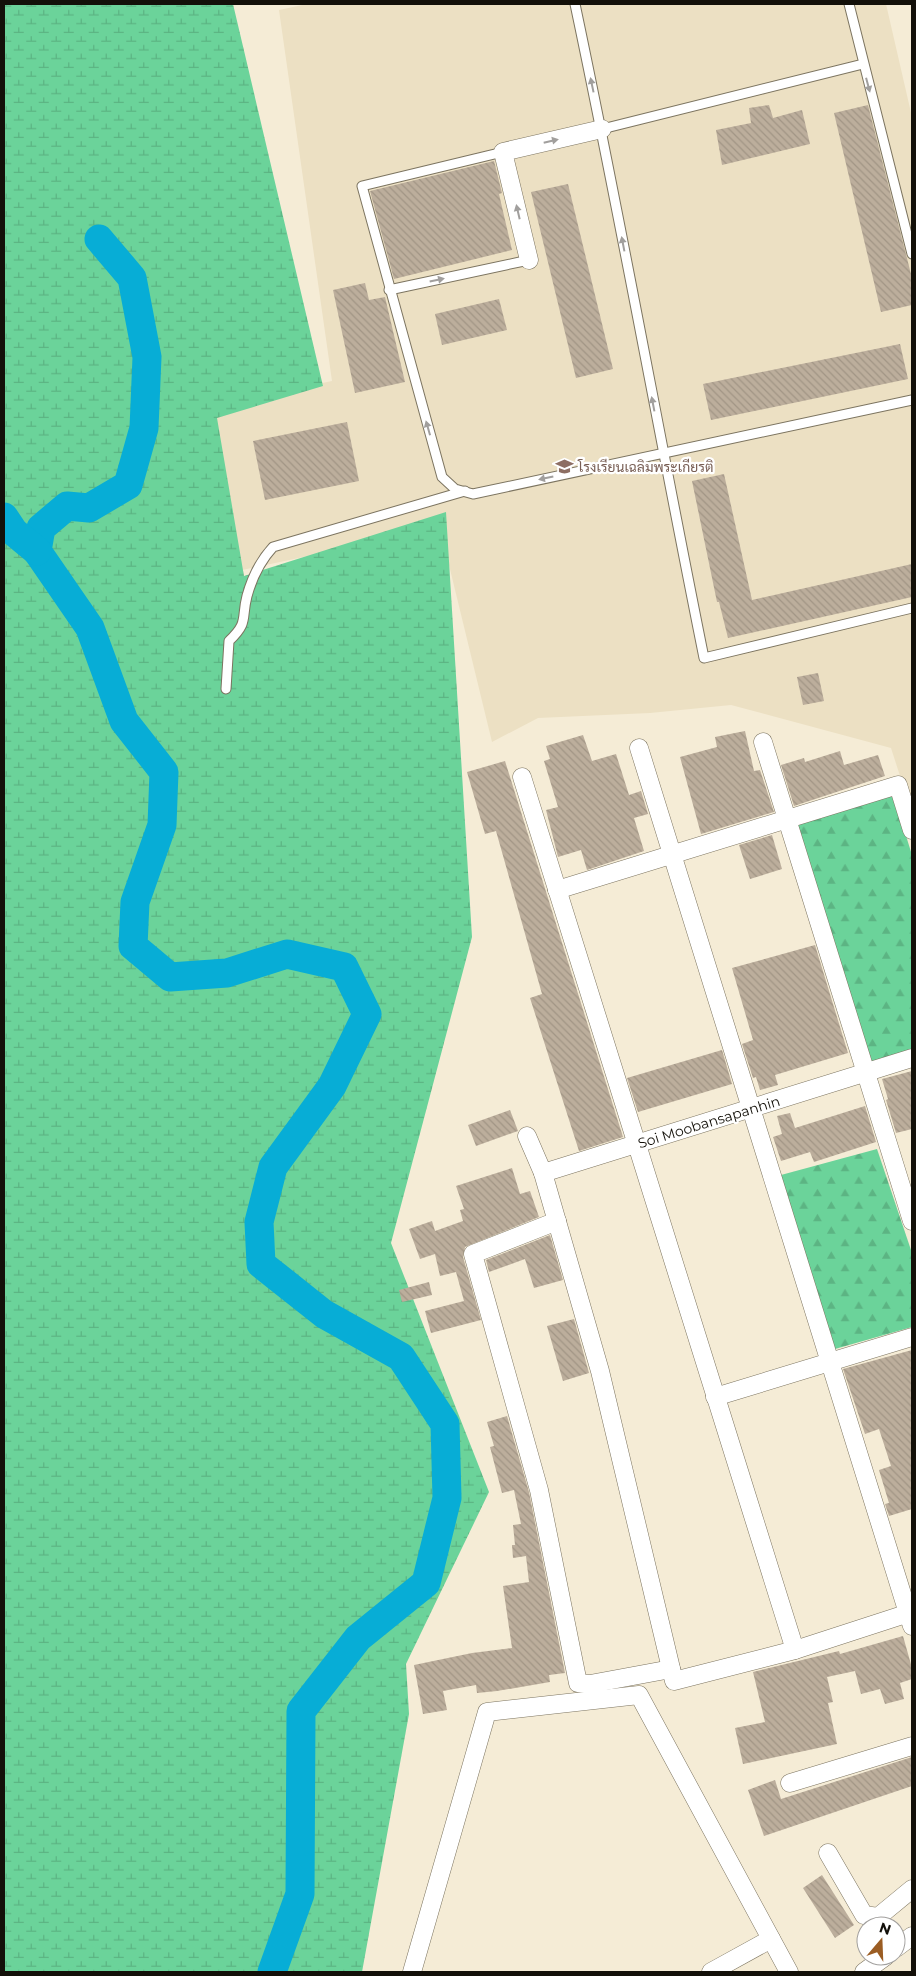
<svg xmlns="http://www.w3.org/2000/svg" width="916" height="1976" viewBox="0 0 916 1976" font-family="Montserrat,Sarabun,sans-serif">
<defs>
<pattern id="forest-firs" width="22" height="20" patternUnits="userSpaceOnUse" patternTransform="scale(1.25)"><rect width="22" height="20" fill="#6bd39a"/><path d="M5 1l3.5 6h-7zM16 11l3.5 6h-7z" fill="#5cb483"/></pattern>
<pattern id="wetland-marsh" width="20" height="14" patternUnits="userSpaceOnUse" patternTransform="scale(1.25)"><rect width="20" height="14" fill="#6bd39a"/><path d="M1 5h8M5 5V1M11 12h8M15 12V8" fill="none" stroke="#5cb483"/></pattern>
<pattern id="building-back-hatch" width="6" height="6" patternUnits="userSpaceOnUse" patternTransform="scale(1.25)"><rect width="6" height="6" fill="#bcae9c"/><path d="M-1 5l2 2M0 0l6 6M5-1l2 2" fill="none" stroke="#a19585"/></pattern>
</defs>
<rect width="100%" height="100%" fill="#f5ecd6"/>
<polygon fill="#ece0c3" points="307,4 886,4 912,117 912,813 891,748 731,705 650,713 538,718 492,742 440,528 233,572 206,407 332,381 279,10"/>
<g fill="url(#forest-firs)">
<polygon points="893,794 912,855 912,1049 870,1062 796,823"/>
<polygon points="877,1149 912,1253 912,1327 835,1349 781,1175"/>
</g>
<polygon fill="url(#wetland-marsh)" points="4,4 233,4 323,386 217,418 244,576 446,512 472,937 391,1243 489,1492 406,1664 409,1714 362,1972 4,1972"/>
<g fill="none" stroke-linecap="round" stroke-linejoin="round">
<g stroke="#07add6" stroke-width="29">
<polyline points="99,239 132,278 147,357 144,428 128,485 89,508 67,506 41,528 37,551 90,628 124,721 164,772 162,825 135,902 133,946 170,977 227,973 287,954 344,967 367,1014 332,1086 273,1167 259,1222 261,1264 324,1314 401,1357 445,1424 447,1498 426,1583 358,1638 301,1711 300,1894 272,1972"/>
<polyline points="4,517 14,532 37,551"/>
</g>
</g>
<g fill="url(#building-back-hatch)">
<polygon points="769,105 773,118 802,110 810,144 722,165 716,130 751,123 749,108"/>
<polygon points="868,105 912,278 912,305 881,312 834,113"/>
<polygon points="494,161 502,193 499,194 512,250 394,279 370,191"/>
<polygon points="568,184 613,369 576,378 531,192"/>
<polygon points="365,283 369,300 385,297 405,382 355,393 333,290"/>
<polygon points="499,299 507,330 442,345 435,314"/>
<polygon points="900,344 908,379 711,420 703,384"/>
<polygon points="347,422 359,481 265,500 253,441"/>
<polygon points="724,474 752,600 912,564 912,597 728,638 719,602 717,602 692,481"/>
<polygon points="818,673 824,701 803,705 797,677"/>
<polygon points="745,731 754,771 760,770 774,812 701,834 680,757 717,747 715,737"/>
<polygon points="583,735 592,761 616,754 629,795 641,791 648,814 634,818 644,851 587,870 581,850 558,857 546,810 558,807 544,761 550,759 546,746"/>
<polygon points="840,751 844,765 878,755 885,776 794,806 781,765 804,758 805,762"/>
<polygon points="505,761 623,1137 579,1151 530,998 542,994 496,831 485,834 467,772"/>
<polygon points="772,835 782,869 750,879 739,845"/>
<polygon points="815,945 848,1053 775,1075 778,1085 760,1090 756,1077 753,1078 742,1044 753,1040 732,968"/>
<polygon points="722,1050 732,1084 638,1112 627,1078"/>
<polygon points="912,1071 912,1129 896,1133 886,1100 888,1099 882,1079"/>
<polygon points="865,1106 876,1142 814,1162 810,1152 781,1161 773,1137 782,1134 777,1116 790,1113 795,1128"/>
<polygon points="510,1110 518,1131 476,1146 468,1125"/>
<polygon points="512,1168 520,1194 530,1191 539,1217 465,1247 463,1257 481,1320 431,1333 425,1311 464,1301 456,1272 440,1276 435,1254 420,1259 409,1229 432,1221 435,1231 463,1221 460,1210 464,1209 456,1186"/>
<polygon points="550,1235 563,1280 534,1288 525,1259 489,1272 486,1260"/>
<polygon points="429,1282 432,1295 402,1302 399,1290"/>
<polygon points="574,1319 589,1373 563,1381 547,1326"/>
<polygon points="912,1350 912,1509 889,1516 885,1504 889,1503 879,1470 891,1466 879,1429 865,1434 843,1369"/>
<polygon points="507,1416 529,1492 565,1673 549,1675 550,1682 497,1691 477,1693 476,1685 443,1691 447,1710 423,1714 414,1665 472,1653 512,1648 503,1586 529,1582 526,1556 513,1558 512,1545 515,1545 513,1525 521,1524 514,1490 502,1493 490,1447 494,1446 487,1422"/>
<polygon points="903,1636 912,1668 912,1679 900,1683 904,1699 885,1704 880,1689 861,1694 855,1671 827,1677 833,1702 828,1703 837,1744 743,1764 735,1728 765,1722 753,1672 839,1651 840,1654"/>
<polygon points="912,1757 912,1786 764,1836 748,1790 775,1780 781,1799"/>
<polygon points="822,1875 854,1925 835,1938 803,1888"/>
</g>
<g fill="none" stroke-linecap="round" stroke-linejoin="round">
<defs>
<g id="service">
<path d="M575 4C621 221 660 440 704 658L912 608"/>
<polyline points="849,4 912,254"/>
<polyline points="602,129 863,64"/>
<polyline points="503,152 362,186 442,477 455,489 473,494 912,400"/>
<polyline points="389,290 529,260"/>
<path d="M226 689 229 641C249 622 241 619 247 596 252 578 261 560 273 547L465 491"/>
</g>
<g id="minor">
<polyline points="529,260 503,152 602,129"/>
<polyline points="763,742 912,1221"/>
<polyline points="639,748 912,1626"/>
<polyline points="522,777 795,1650"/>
<polyline points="557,890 898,785 912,830"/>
<polyline points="527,1136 543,1173 912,1058"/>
<polyline points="543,1173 600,1371 674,1681 795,1650 912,1612"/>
<polyline points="557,1221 473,1254 539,1490 578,1683 590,1684 671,1669"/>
<polyline points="715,1397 912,1337"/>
<polyline points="790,1783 912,1746"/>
<polyline points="828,1853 864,1915 878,1917 912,1889"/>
<polyline points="896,1948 912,1936"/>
<polyline points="412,1972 487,1712 639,1695 789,1972"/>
<polyline points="711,1972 771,1939"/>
<polyline points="864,1972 886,1956"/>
</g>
</defs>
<use href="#service" stroke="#7c7460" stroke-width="11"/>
<use href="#minor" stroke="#7c7460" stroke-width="19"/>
<use href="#service" stroke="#fff" stroke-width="9"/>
<use href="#minor" stroke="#fff" stroke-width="18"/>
</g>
<defs><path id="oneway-solid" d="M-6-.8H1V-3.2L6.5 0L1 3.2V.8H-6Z" transform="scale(1.25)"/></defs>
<g fill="#a19f9d">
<use href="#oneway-solid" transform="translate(592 85) rotate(-102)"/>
<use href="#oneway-solid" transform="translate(868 85) rotate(75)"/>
<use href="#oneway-solid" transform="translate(551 141) rotate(-13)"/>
<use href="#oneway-solid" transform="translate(518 212) rotate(-103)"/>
<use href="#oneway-solid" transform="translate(623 244) rotate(-101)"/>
<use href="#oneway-solid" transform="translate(437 280) rotate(-12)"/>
<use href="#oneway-solid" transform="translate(653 404) rotate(-101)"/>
<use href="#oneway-solid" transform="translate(428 428) rotate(-106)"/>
<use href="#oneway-solid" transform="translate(546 478) rotate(168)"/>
</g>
<defs>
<symbol id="school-bare" viewBox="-9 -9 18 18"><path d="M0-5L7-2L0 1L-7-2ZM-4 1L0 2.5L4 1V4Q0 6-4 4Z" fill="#8d6e63" stroke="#fff" stroke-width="2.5" paint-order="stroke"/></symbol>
</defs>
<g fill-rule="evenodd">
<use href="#school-bare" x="552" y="454" width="25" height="25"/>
</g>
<g text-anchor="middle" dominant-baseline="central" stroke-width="4.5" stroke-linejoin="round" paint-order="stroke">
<g font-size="14" fill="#785e54" stroke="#fff" text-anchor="start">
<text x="578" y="467">โรงเรียนเฉลิมพระเกียรติ</text>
</g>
<g font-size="14" fill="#131009" stroke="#fff">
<text transform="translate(709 1122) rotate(-17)">Soi Moobansapanhin</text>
</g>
</g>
<rect width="916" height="1976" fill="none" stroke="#131009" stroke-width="10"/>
<g transform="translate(881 1941) rotate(19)"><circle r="24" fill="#ffffff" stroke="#a19f9d"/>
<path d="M0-4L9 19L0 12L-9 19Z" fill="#9b5d23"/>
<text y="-8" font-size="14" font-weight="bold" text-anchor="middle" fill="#131009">N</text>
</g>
</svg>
